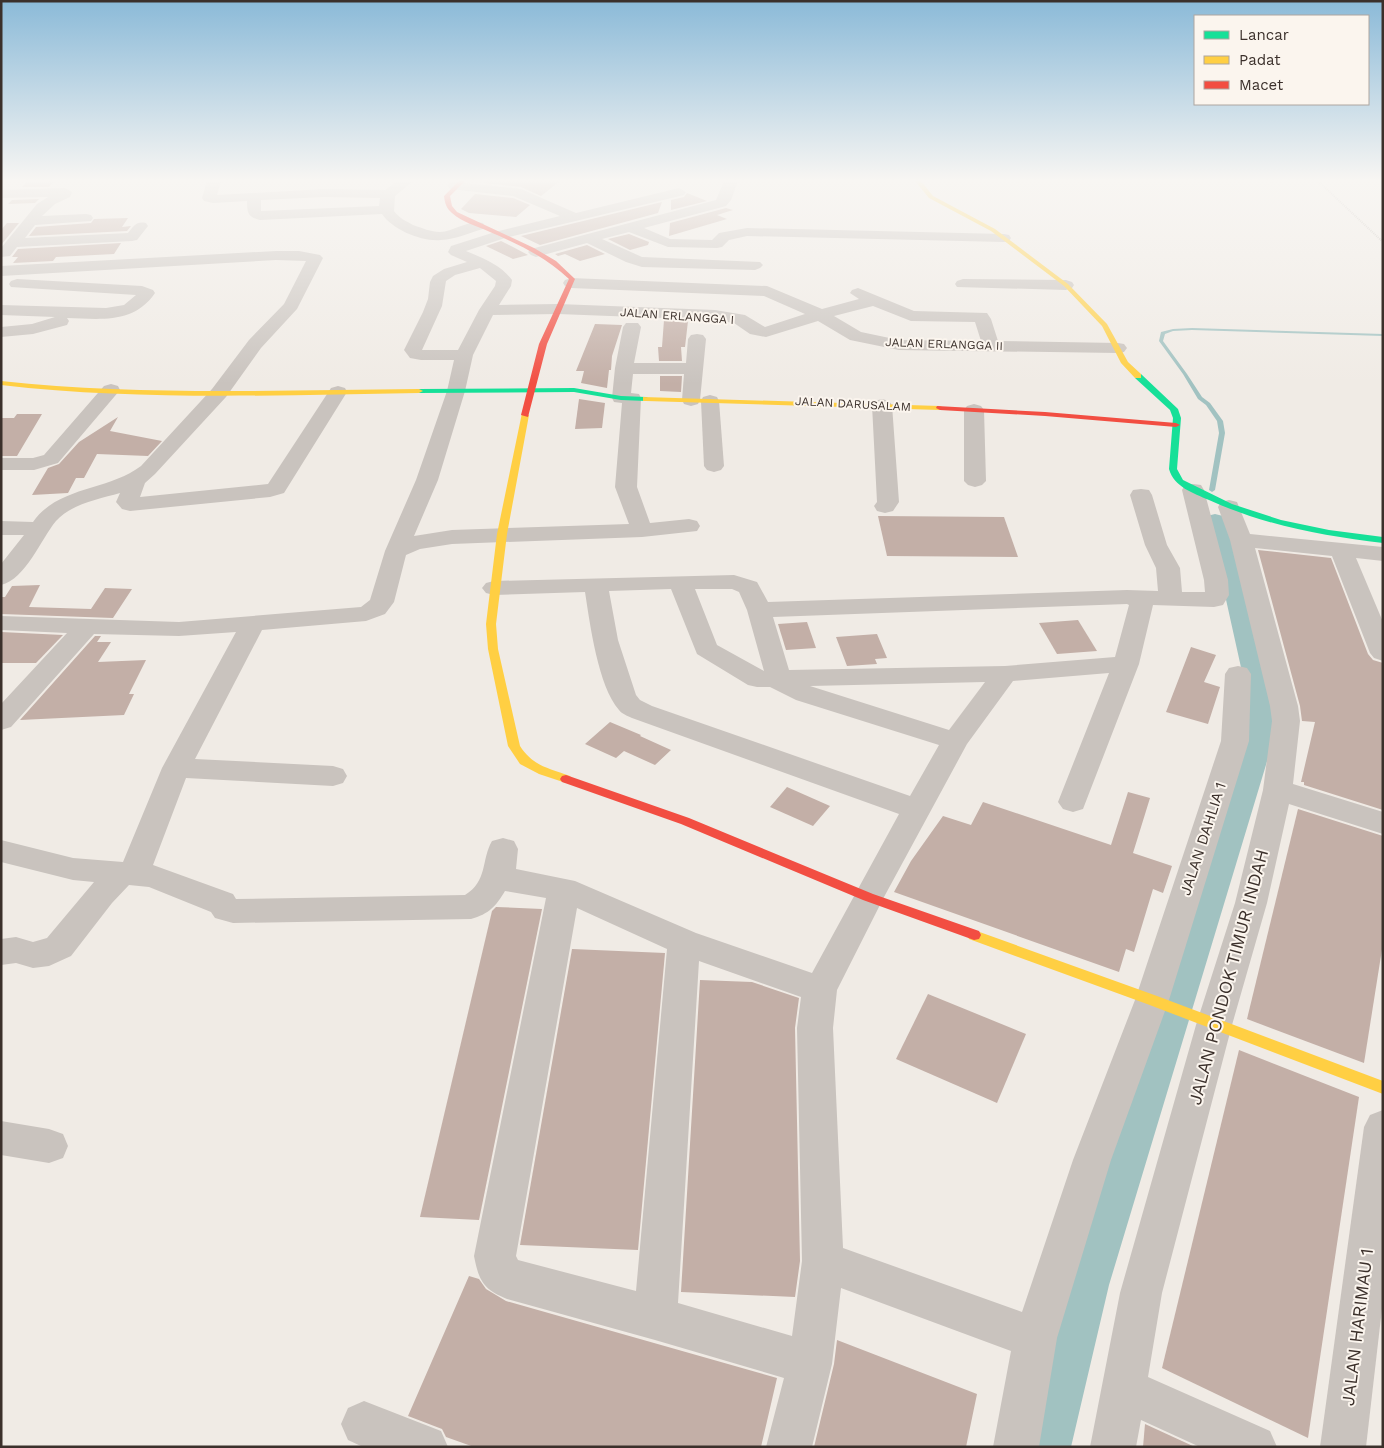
<svg xmlns="http://www.w3.org/2000/svg" width="1384" height="1448" viewBox="0 0 1384 1448" font-family="'Work Sans',sans-serif">
<rect width="100%" height="100%" fill="#f0ebe5"/>
<g fill="none" stroke-linecap="round" stroke-linejoin="round">
<polygon fill="#a1c2c1" fill-rule="evenodd" points="1192,328 1383,334 1383,336 1192,330 1173,331 1165,334 1163,341 1187,374 1202,397 1210,403 1223,421 1225,433 1215,490 1212,492 1209,490 1219,433 1217,421 1206,405 1198,399 1183,374 1159,341 1161,332 1173,329"/>
<polygon fill="#a1c2c1" fill-rule="evenodd" points="1215,514 1223,516 1226,521 1247,586 1274,699 1275,735 1109,1285 1071,1447 1025,1447 1067,1285 1247,735 1248,699 1223,586 1204,521 1207,516"/>
</g>
<g fill="#c3afa7">
<polygon points="54,181 49,187 22,187 27,182"/>
<polygon points="486,181 560,181 541,196 521,187 484,183"/>
<polygon points="687,193 707,201 671,210 671,200 684,197"/>
<polygon points="475,194 513,198 530,205 516,217 469,213 461,209"/>
<polygon points="39,199 35,203 8,204 12,200"/>
<polygon points="662,202 658,213 540,245 521,236"/>
<polygon points="726,208 733,210 717,215 727,219 669,236 670,223"/>
<polygon points="128,218 122,227 131,226 127,231 29,236 36,227 91,223 94,219"/>
<polygon points="7,223 19,223 1,245 1,230"/>
<polygon points="629,234 649,242 648,245 630,250 608,239"/>
<polygon points="501,241 513,247 528,255 513,259 486,246"/>
<polygon points="121,243 114,254 56,257 53,261 13,263 18,257 12,257 18,249"/>
<polygon points="587,245 605,254 580,261 565,254 558,256 555,254"/>
<polygon points="664,320 688,321 685,347 681,347 682,361 659,361 658,347 662,347"/>
<polygon points="595,324 622,325 612,356 611,370 609,370 607,388 581,383 584,371 576,371"/>
<polygon points="660,376 682,376 681,392 660,391"/>
<polygon points="579,399 605,403 602,428 575,429"/>
<polygon points="17,414 42,414 17,456 1,456 1,418 14,418"/>
<polygon points="118,417 110,431 162,441 148,456 97,454 84,478 76,478 68,493 32,495 48,468 59,464 79,442"/>
<polygon points="878,516 1004,517 1018,557 887,556"/>
<polygon points="1258,550 1331,558 1368,654 1373,660 1383,663 1383,810 1304,785 1304,782 1301,782 1315,722 1302,721 1300,706"/>
<polygon points="40,585 29,607 91,609 105,588 132,589 113,618 1,614 1,597 5,597 12,586"/>
<polygon points="1078,620 1097,651 1057,654 1039,623"/>
<polygon points="807,622 816,648 786,650 778,624"/>
<polygon points="1,632 63,635 36,663 1,663"/>
<polygon points="877,634 887,658 875,659 877,664 847,666 836,637"/>
<polygon points="95,636 101,636 97,642 111,642 98,662 146,660 129,694 134,694 124,715 20,720"/>
<polygon points="1191,647 1216,655 1204,682 1220,687 1208,724 1166,712"/>
<polygon points="610,722 641,735 640,736 671,750 655,765 624,751 616,758 585,744"/>
<polygon points="787,787 830,806 813,826 770,807"/>
<polygon points="1128,792 1150,798 1133,853 1172,866 1163,893 1153,889 1134,952 1126,949 1119,972 894,892 911,861 943,816 971,825 983,802 1111,845"/>
<polygon points="1298,809 1383,836 1383,943 1364,1063 1247,1019"/>
<polygon points="496,907 542,909 479,1220 420,1217 492,911"/>
<polygon points="572,949 665,953 638,1250 520,1245"/>
<polygon points="700,980 752,982 799,998 795,1028 800,1261 795,1297 681,1292"/>
<polygon points="928,994 1026,1034 997,1103 896,1059"/>
<polygon points="1239,1050 1359,1097 1308,1438 1162,1368"/>
<polygon points="469,1276 479,1279 486,1289 506,1301 777,1378 761,1447 474,1447 446,1437 442,1429 408,1416"/>
<polygon points="837,1340 977,1394 966,1447 814,1447 834,1364"/>
<polygon points="1145,1424 1195,1447 1143,1447"/>
</g>
<g fill="none" stroke-linecap="round" stroke-linejoin="round">
<polyline stroke="#c2bbb6" stroke-width="2" stroke-dasharray="1 1" stroke-linecap="butt" points="1318,181 1383,242"/>
<g fill="#c9c3be" fill-rule="evenodd">
<path d="M207 181H221L217 195 324 189 385 190 397 181H413L395 196 394 211C399 218 406 221 413 225 422 228 431 232 440 232 455 231 469 219 483 223L485 226 483 229C469 233 456 239 441 240 422 242 393 230 382 214L260 220C248 217 247 213 247 201L213 203 204 201 202 198ZM324 197 380 198 379 206 261 211V200Z"/>
<polygon points="724,181 738,181 731,200 726,206 644,228 670,239 712,240 719,233 747,228 1004,234 1009,235 1011,238 1009,241 1004,242 747,236 729,240 722,247 717,248 668,247 629,232 602,239 642,257 760,262 763,265 760,268 755,270 642,267 626,262 587,243 536,257 531,255 528,252 531,249 716,200"/>
<path d="M455 182 521 189 576 213 679 188 686 192 684 195 505 238 466 251C483 258 501 265 512 280L511 286 499 305 558 304 715 310 745 315 765 327 805 314 764 296 571 288 565 286 563 283 565 280 571 278 767 286 822 309 859 299 850 293 852 290 858 288 914 311 987 313 991 319 998 341 1118 343 1124 344 1127 348 1124 352 1118 353 899 350 850 340 818 321 766 337 750 334 734 323 715 320 558 314 493 315 473 355 465 391 438 480 414 536 452 530 629 524 615 487 622 403 614 402 612 398 615 368 623 327 626 323H638L641 327 634 363H686L688 339 691 335 697 334 703 335 706 339 700 400 698 404 691 406 684 404 682 400 684 374H633L631 393 639 394 641 398 637 487 650 523 689 519 697 521 700 526 697 531 642 537 452 544 420 549 406 555 394 602 385 614 366 621 262 630 195 759 333 766 343 769 347 776 343 783 333 786 186 778 153 865 233 894 236 899 465 895C488 881 481 860 492 841L503 838 514 841 518 849 516 869 575 881 696 933 812 973 899 814 632 718C628 716 622 714 619 710 598 686 590 624 585 592L494 595 486 593 482 588 486 583 494 581 734 575 757 582 768 602 1127 590 1158 591 1156 568 1145 545 1130 495 1133 490 1141 489 1149 490 1152 495 1167 545 1180 568 1182 592H1205L1204 580 1182 490 1185 485 1193 484 1201 485 1204 490 1228 580 1229 595 1223 605 1214 607 1153 605 1139 664 1083 809 1073 812 1063 809 1058 802 1109 673 1013 681 967 744 884 897 837 990 833 1028 843 1248 1022 1312 1073 1160 1135 1000 1221 741 1225 674 1229 668 1238 666 1247 668 1251 674 1249 741 1169 1000 1111 1160 1057 1338 1039 1447H993L1011 1351 841 1288 832 1364 812 1447H766L784 1378 655 1340 507 1299C483 1289 479 1281 474 1256L546 898 505 891C496 906 489 914 471 919L233 923 215 918 211 912 149 887 129 885 112 903 71 956 49 966 33 968 16 963 1 965V939L16 937 33 942 47 938 94 882 73 880 1 862V840L73 858 123 862 162 768 236 632 179 636 94 634 11 727 1 730V704L67 633 1 630V616L179 622 361 607 370 600 385 551 416 480 447 391 454 360H421L410 358 404 350 423 312 428 299 430 282 433 276 444 269 467 262 451 255 448 252 451 246 495 232 560 216 513 196 450 189 448 186 450 183ZM480 268 496 281 495 286 479 310 458 350H422L442 306 446 281 455 275ZM873 306 911 321 975 322 981 341 899 340 861 332 834 316ZM671 589 697 654 748 685 757 687H770L796 700 939 745 910 796 652 706 640 700 636 695 618 640 609 591ZM695 589H732L739 592 747 610 764 671 717 645ZM1127 604 1129 605 1115 657 1005 666 789 670 773 617ZM985 682 949 730 810 686ZM577 908 667 949 636 1291 518 1260 516 1256ZM699 961 801 997 797 1028 802 1261 792 1336 678 1303Z"/>
<path d="M65 188 72 192 70 197 55 204 42 216 86 214 91 215 93 218 91 221 35 225 25 238 128 233C134 226 136 221 146 223L148 226 137 240 132 241 17 247 10 256 1 257V248L37 204 48 197 1 198V190Z"/>
<path d="M276 251H299L320 255 323 258 297 309 261 348 226 397 155 474 145 483 140 497 268 484 331 388 338 386 345 388 347 392 284 493 270 497 130 511 122 509 116 502 120 493C99 499 71 504 56 521 41 539 26 579 1 585V564L24 535H1V521L33 522C58 486 108 491 141 466L212 389 249 340 284 304 306 261 276 260 1 276V266Z"/>
<path d="M17 279 142 286 153 290 155 293C134 324 101 319 67 318L69 321 67 325 33 334 1 337V327L32 324 55 317 1 315V305L106 308 124 305 136 295 11 287 9 284 11 281Z"/>
<polygon points="963,279 1066,280 1072,282 1074,285 1072,288 1066,290 957,287 955,284 957,281"/>
<polygon points="111,384 118,386 120,390 58,463 34,470 1,470 1,458 33,458 44,455 104,386"/>
<polygon points="710,395 717,397 719,401 724,466 721,470 714,472 707,470 704,466 701,401 703,397"/>
<polygon points="882,399 889,401 892,405 899,502 893,511 885,513 877,511 874,506 877,502 872,405 875,401"/>
<polygon points="974,404 981,406 984,410 986,481 982,485 975,487 968,485 964,481 964,410 967,406"/>
<polygon points="1229,500 1237,502 1250,534 1383,547 1383,561 1356,558 1383,622 1383,661 1374,658 1370,653 1332,556 1255,548 1298,706 1300,721 1293,784 1383,812 1383,834 1289,804 1267,903 1232,1025 1162,1293 1148,1377 1270,1431 1277,1447 1200,1447 1141,1420 1136,1447 1090,1447 1120,1293 1196,1025 1235,903 1263,790 1272,721 1270,706 1230,540 1218,507 1221,502"/>
<polygon points="1383,1110 1383,1300 1366,1447 1320,1447 1364,1127 1370,1115"/>
<polygon points="1,1121 49,1129 63,1134 68,1146 63,1158 49,1163 1,1155"/>
<polygon points="364,1401 441,1431 448,1447 363,1447 348,1440 341,1424 348,1408"/>
</g>
<g fill="#16e098" fill-rule="evenodd">
<path d="M1135 374H1141L1178 409 1181 418 1177 469 1183 480 1232 504 1281 520 1329 530 1383 537V543C1323 536 1264 525 1209 500 1193 493 1174 487 1169 469L1173 418 1170 410 1135 378Z"/>
<polygon points="574,388 621,396 646,397 650,399 646,401 621,400 574,392 419,393 415,391 419,389"/>
</g>
<g fill="#ffcf43" fill-rule="evenodd">
<polygon points="915,181 921,181 933,196 995,229 1068,284 1107,324 1128,362 1141,374 1141,378 1135,378 1121,363 1102,326 1064,286 991,231 929,198"/>
<path d="M1 381C139 396 280 390 419 389L423 391 419 393C280 395 139 401 1 385Z"/>
<polygon points="643,397 940,406 944,408 940,410 646,401 643,401"/>
<path d="M522 413 529 415 507 534 496 624 498 649 520 746C533 766 548 768 570 776L572 779 570 782 566 783 539 774 520 764 508 746 488 649 486 624 497 534Z"/>
<polygon points="974,930 1157,996 1383,1081 1383,1094 1147,1004 969,939 967,935 969,931"/>
</g>
<g fill="#f24e42" fill-rule="evenodd">
<path d="M459 181H465L450 196 452 206 457 212 534 248 556 261 575 279 547 344 528 417 521 415 539 344 569 279C546 257 518 244 490 232 477 226 462 222 452 213 446 208 445 203 444 196Z"/>
<polygon points="937,406 1045,412 1176,423 1180,425 1176,427 1045,416 940,410 936,408"/>
<polygon points="566,775 689,818 873,894 979,931 981,935 979,939 974,940 863,900 681,824 562,782 560,779 562,776"/>
</g>
</g>
<linearGradient id="sky" x2="0" y2="1"><stop stop-color="#8bbad8"/><stop offset="0.47" stop-color="#f8f6f3"/><stop offset="1" stop-color="#f8f6f3" stop-opacity="0"/></linearGradient>
<rect width="1384" height="384" fill="url(#sky)"/>
<g text-anchor="middle" dominant-baseline="central" stroke-width="4" stroke-linejoin="round" paint-order="stroke">
<g font-size="12" fill="#3b302b" stroke="#fbf5ee">
<text transform="translate(677 316) rotate(4)">JALAN ERLANGGA I</text>
<text transform="translate(944 344) rotate(2)">JALAN ERLANGGA II</text>
<text transform="translate(853 404) rotate(3)">JALAN DARUSALAM</text>
</g>
<g font-size="15" fill="#3b302b" stroke="#fbf5ee">
<text transform="translate(1203 839) rotate(-72)">JALAN DAHLIA 1</text>
</g>
<g font-size="18" fill="#3b302b" stroke="#fbf5ee">
<text transform="translate(1228 977) rotate(-75)">JALAN PONDOK TIMUR INDAH</text>
<text transform="translate(1357 1327) rotate(-83)">JALAN HARIMAU 1</text>
</g>
</g>
<rect width="1384" height="1448" fill="none" stroke="#3b302b" stroke-width="5"/>
<rect x="1194" y="15" width="175" height="90" fill="#fbf5ee" stroke="#aea6a0"/>
<rect x="1204" y="31" width="25" height="8" fill="#16e098" stroke="#aea6a0"/>
<text x="1239" y="40" font-size="15" fill="#3b302b">Lancar</text>
<rect x="1204" y="56" width="25" height="8" fill="#ffcf43" stroke="#aea6a0"/>
<text x="1239" y="65" font-size="15" fill="#3b302b">Padat</text>
<rect x="1204" y="81" width="25" height="8" fill="#f24e42" stroke="#aea6a0"/>
<text x="1239" y="90" font-size="15" fill="#3b302b">Macet</text>
</svg>
